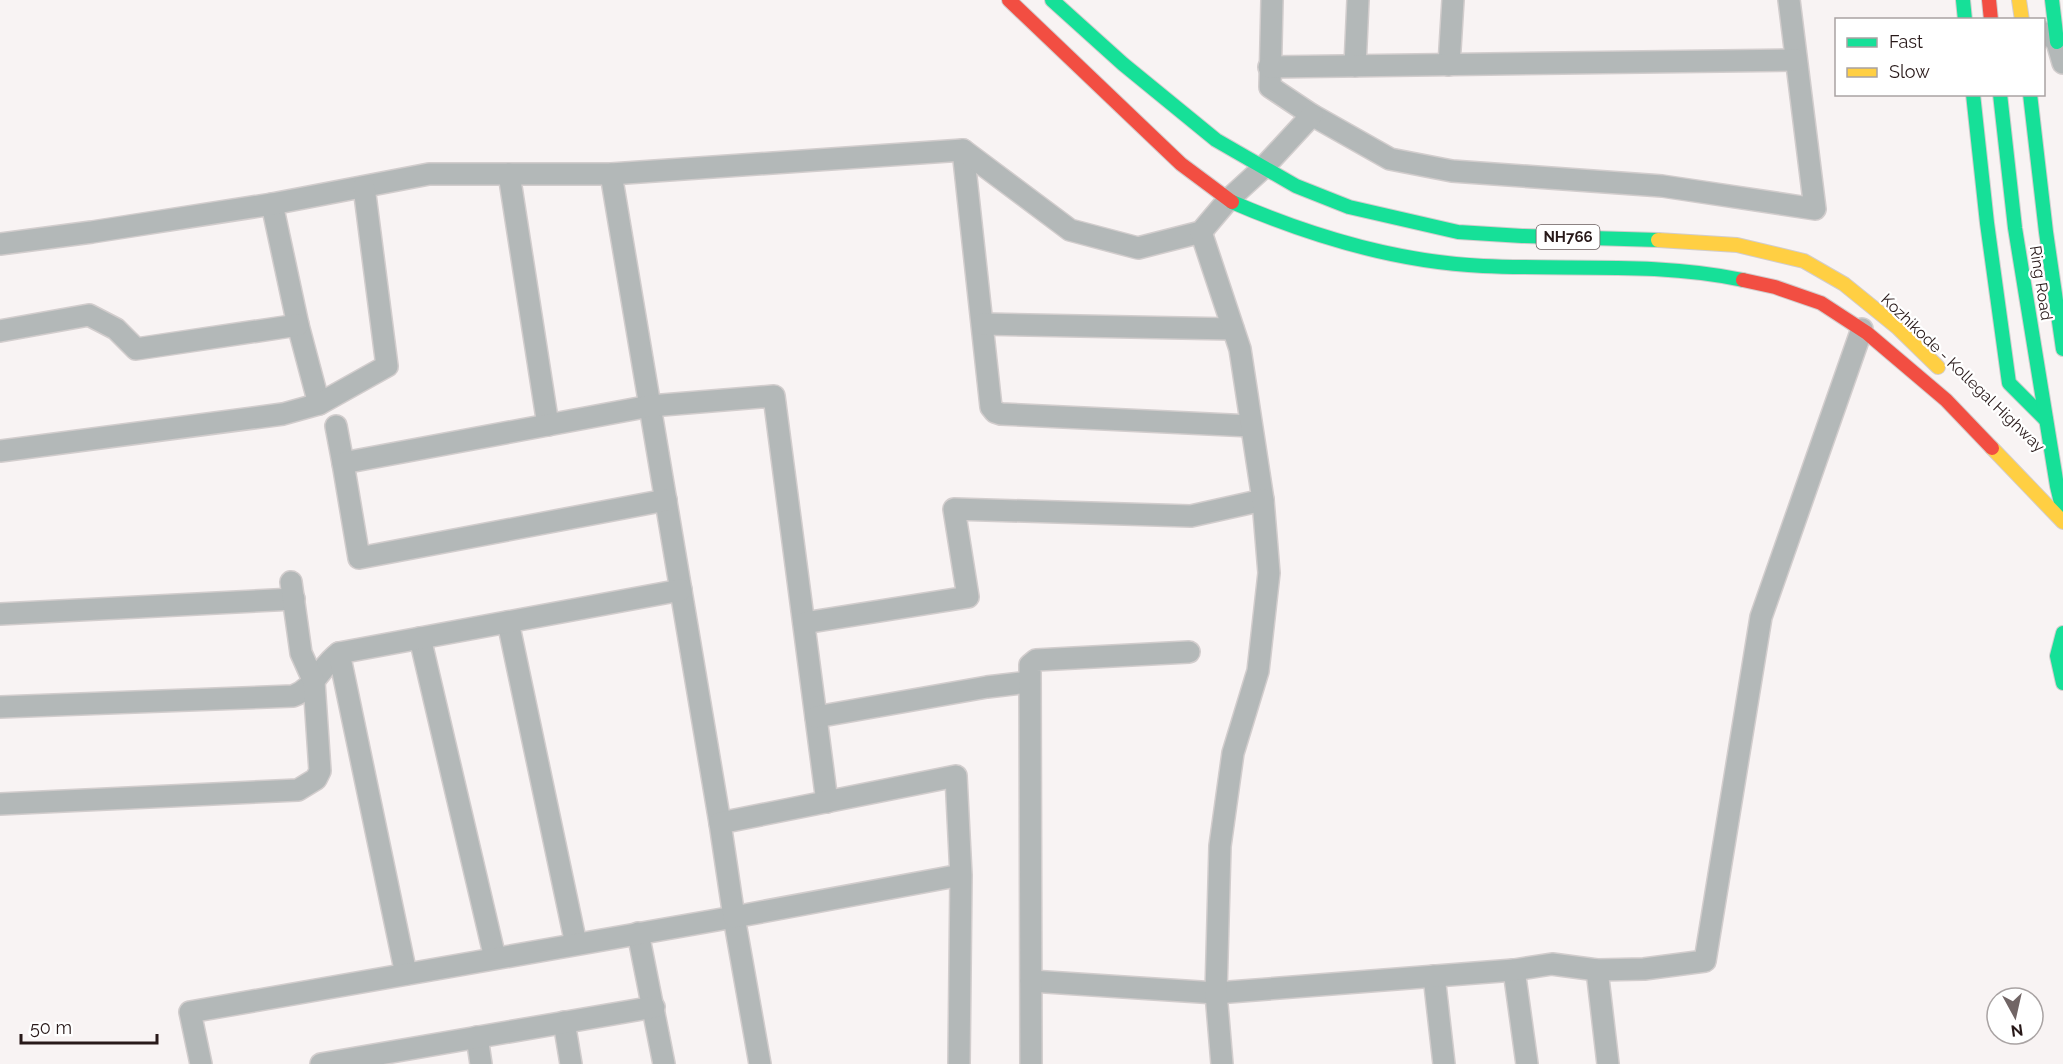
<svg xmlns="http://www.w3.org/2000/svg" width="2063" height="1064" viewBox="0 0 2063 1064" font-family="Raleway,sans-serif">
<rect width="100%" height="100%" fill="#f8f3f3"/>
<g fill="none" stroke-linecap="round" stroke-linejoin="round">
<defs>
<g id="street">
<polyline points="1272,0 1270,87 1312,115 1390,159 1452,171 1662,186 1815,209 1789,0"/>
<polyline points="2047,33 2057,42 2063,63"/>
<polyline points="1449,65 1453,0"/>
<polyline points="1355,66 1358,0"/>
<polyline points="1269,67 1796,60"/>
<polyline points="963,150 991,407 995,412 1001,414 1251,426"/>
<polyline points="509,174 548,425"/>
<polyline points="611,174 720,823"/>
<polyline points="272,204 298,325 319,404"/>
<polyline points="0,244 92,232 272,204 429,174 611,174 963,150 1070,230 1138,248 1201,232 1228,200 1263,168 1312,115"/>
<polyline points="983,324 1233,329"/>
<polyline points="0,331 89,315 116,329 136,349 298,325"/>
<polyline points="336,426 343,463"/>
<polyline points="0,451 283,414 319,404 387,366 364,187"/>
<polyline points="666,500 359,558 343,463 650,406 774,396 827,802"/>
<polyline points="0,614 294,599"/>
<polyline points="508,622 576,944"/>
<polyline points="804,623 968,597 954,509 1191,516 1263,500 1240,349 1201,232"/>
<polyline points="420,638 495,958"/>
<path d="M0 707 293 696C315 688 321 666 339 653"/>
<polyline points="816,717 987,687 1029,682"/>
<polyline points="0,804 298,790 316,779 320,771 314,682 301,653 291,582"/>
<polyline points="638,933 664,1064"/>
<polyline points="1514,970 1527,1064"/>
<polyline points="1597,970 1608,1064"/>
<polyline points="406,974 339,653 681,590"/>
<polyline points="1434,976 1444,1064"/>
<polyline points="1031,981 1216,993 1514,970 1552,964 1597,970 1644,969 1705,961 1761,617 1862,329"/>
<polyline points="564,1022 571,1064"/>
<polyline points="477,1037 481,1064"/>
<polyline points="201,1064 190,1012 734,917 760,1064"/>
<polyline points="321,1064 654,1007"/>
<polyline points="959,1064 961,875 956,776 720,823 734,917 961,875"/>
<polyline points="1031,1064 1030,665 1036,660 1189,652"/>
<polyline points="1222,1064 1216,993 1220,846 1233,753 1258,671 1269,573 1263,500"/>
</g>
<g id="fast">
<polyline points="1052,0 1123,64 1216,140 1296,186 1349,207 1458,232 1522,236 1658,240"/>
<polyline points="1963,0 1965,20"/>
<polyline points="2052,0 2057,42"/>
<polyline points="1973,94 1987,223 2009,383 2046,420"/>
<polyline points="2000,94 2015,228 2057,486 2063,511"/>
<polyline points="2030,94 2046,232 2063,349"/>
<path d="M1232 202C1313 237 1396 262 1483 266 1570 270 1658 262 1743 280"/>
<polyline points="2063,633 2057,656 2063,683"/>
</g>
<g id="slow">
<polyline points="2019,0 2022,20"/>
<polyline points="1658,240 1737,245 1804,261 1844,284 1897,327 1938,367"/>
<polyline points="1992,448 2063,522"/>
</g>
<g id="jam">
<polyline points="1009,0 1181,164 1232,202"/>
<polyline points="1989,0 1991,20"/>
<polyline points="1743,280 1775,287 1821,303 1867,333 1946,400 1992,448"/>
</g>
</defs>
<use href="#street" stroke="#d2cdcd" stroke-width="24"/>
<use href="#fast" stroke="#d2cdcd" stroke-width="16"/>
<use href="#slow" stroke="#d2cdcd" stroke-width="16"/>
<use href="#jam" stroke="#d2cdcd" stroke-width="16"/>
<use href="#street" stroke="#b3b8b8" stroke-width="21"/>
<use href="#fast" stroke="#16e098" stroke-width="14"/>
<use href="#slow" stroke="#ffcf43" stroke-width="14"/>
<use href="#jam" stroke="#f24e42" stroke-width="14"/>
</g>
<g text-anchor="middle" dominant-baseline="central" stroke-width="4.5" stroke-linejoin="round" paint-order="stroke">
<rect fill="#fff" stroke="#685e5e" stroke-width="1.5" x="1536.5" y="225" width="63" height="24" rx="4.5"/>
<g font-size="15" font-weight="bold" fill="#281919">
<text x="1568" y="237">NH766</text>
</g>
<g font-size="16" fill="#281919" stroke="#fff">
<text transform="translate(2041 283) rotate(81)">Ring Road</text>
<text transform="translate(1963 373) rotate(44)">Kozhikode - Kollegal Highway</text>
</g>
</g>
<rect x="1835" y="18" width="210" height="78" fill="#ffffff" stroke="#a9a3a3" stroke-width="1.5"/>
<rect x="1847" y="38" width="30" height="9" fill="#16e098" stroke="#a9a3a3" stroke-width="1.5"/>
<text x="1889" y="48" font-size="18" fill="#281919">Fast</text>
<rect x="1847" y="68" width="30" height="9" fill="#ffcf43" stroke="#a9a3a3" stroke-width="1.5"/>
<text x="1889" y="78" font-size="18" fill="#281919">Slow</text>
<g transform="translate(2015 1016) rotate(172)"><circle r="28" fill="#ffffff" stroke="#a9a3a3" stroke-width="1.5"/>
<path d="M0-4.5L10 22L0 15L-10 22Z" fill="#716565"/>
<text y="-9" font-size="16" font-weight="bold" text-anchor="middle" fill="#281919">N</text>
</g>
<path d="M21 1034v9h136v-9" fill="none" stroke="#281919" stroke-width="3"/>
<text x="30" y="1034" font-size="18" fill="#281919" stroke="#ffffff" stroke-width="4.5" paint-order="stroke">50 m</text>
</svg>
